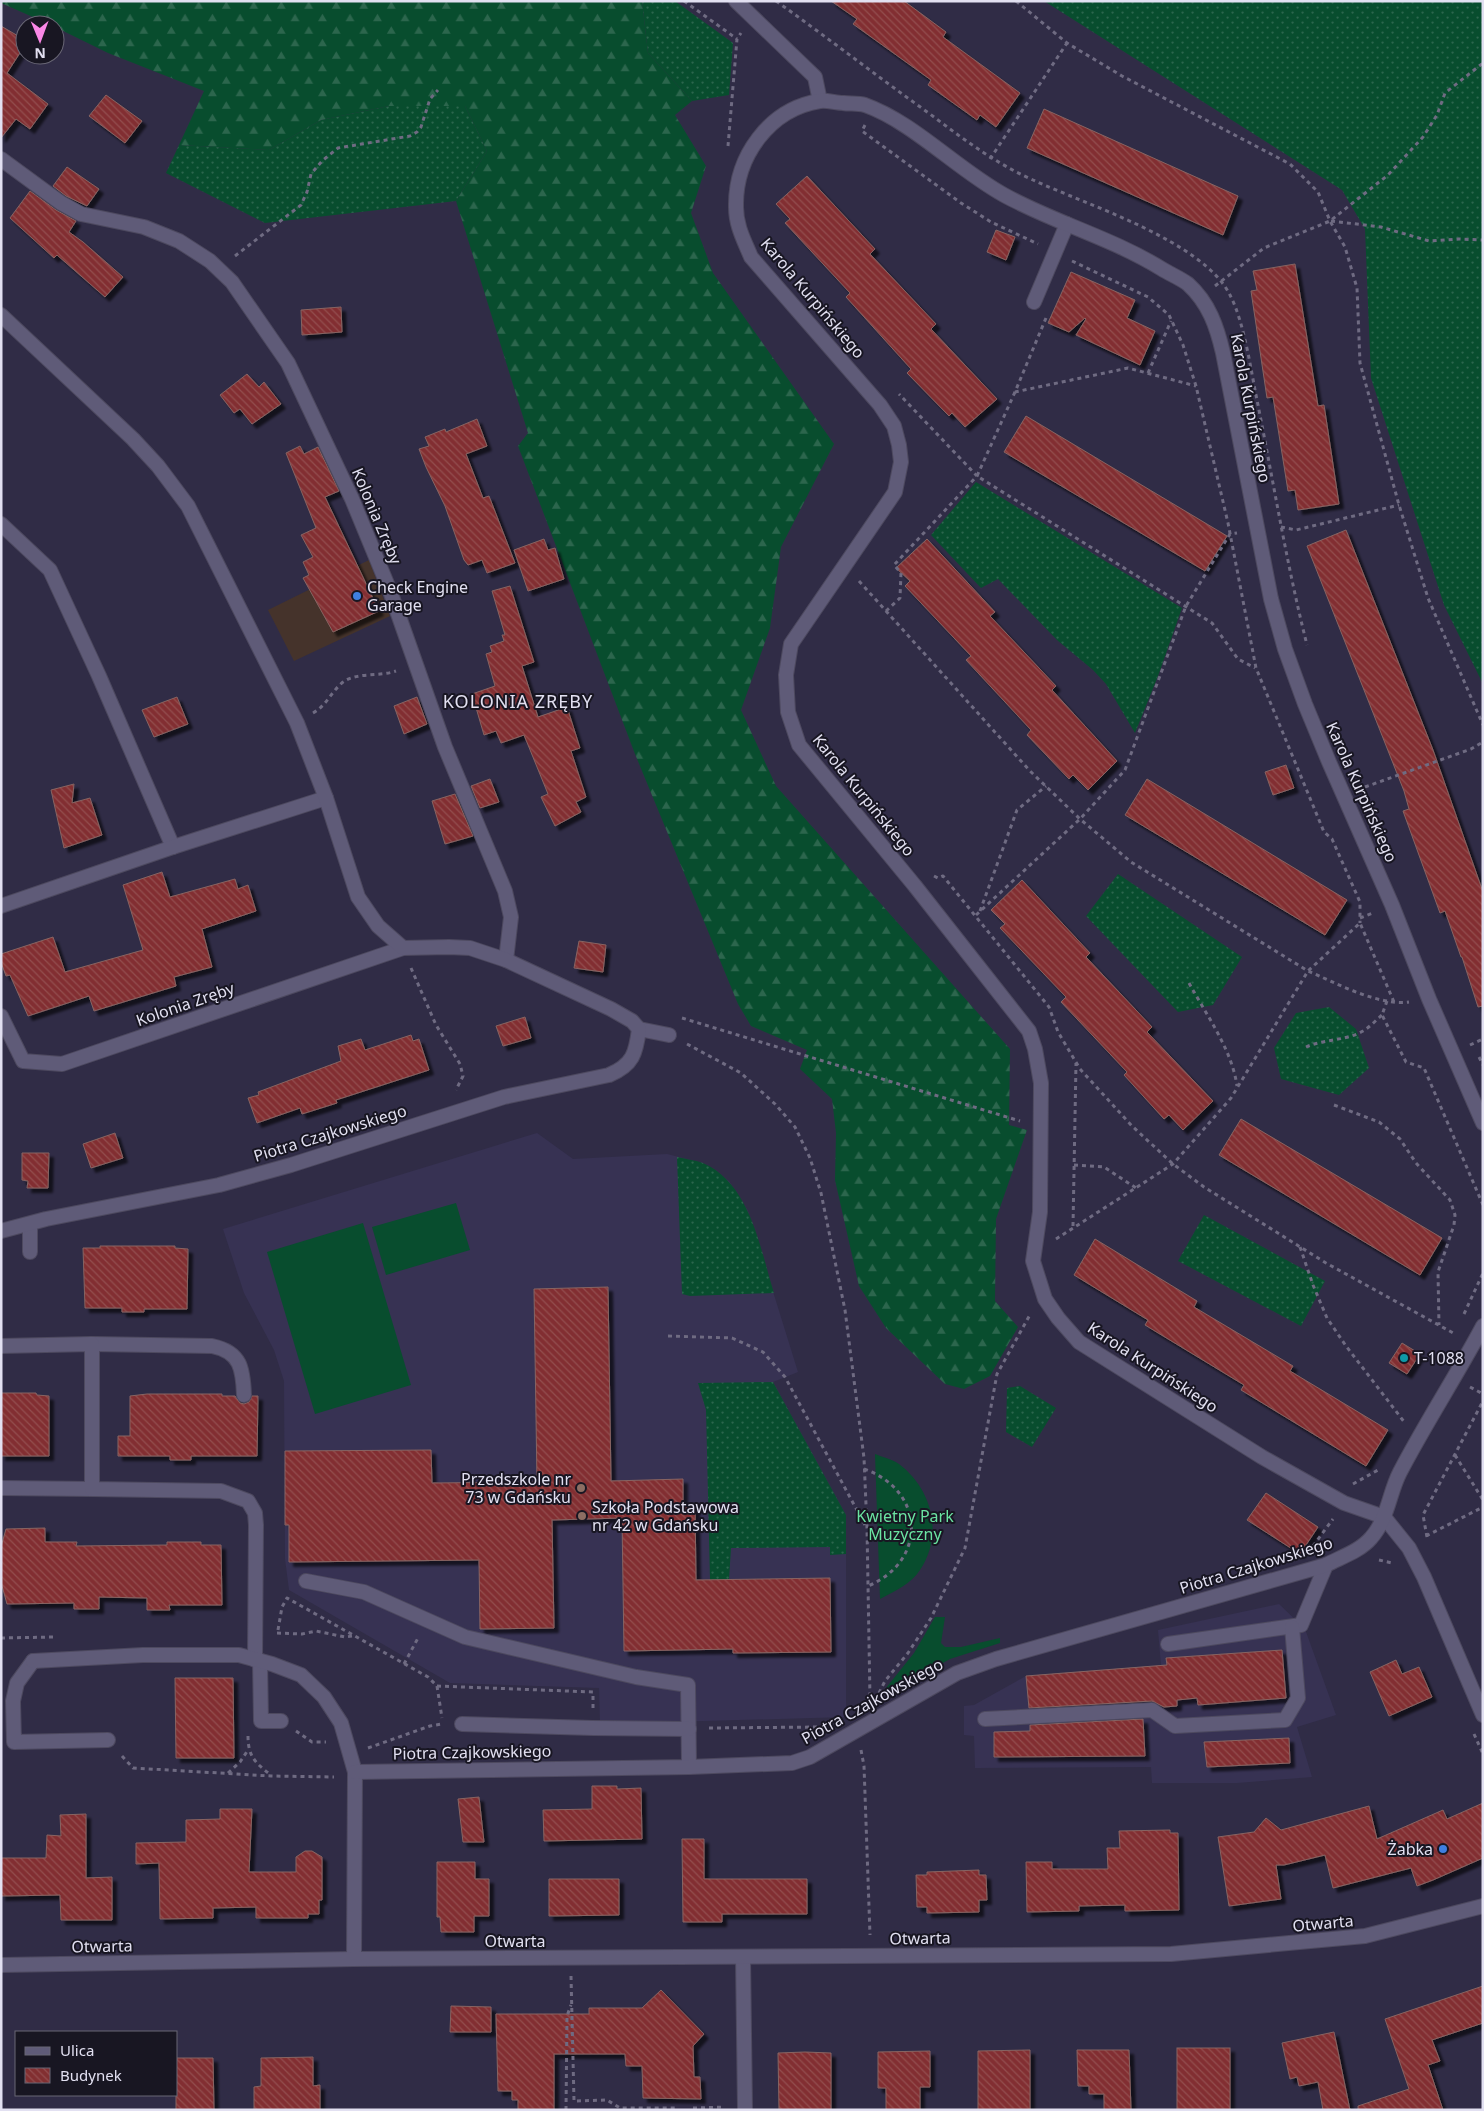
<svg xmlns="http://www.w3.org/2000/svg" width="1484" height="2111" viewBox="0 0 1484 2111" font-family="'Noto Sans',sans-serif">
<defs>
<pattern id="grass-dots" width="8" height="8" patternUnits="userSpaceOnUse" patternTransform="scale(1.25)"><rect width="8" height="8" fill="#084d2e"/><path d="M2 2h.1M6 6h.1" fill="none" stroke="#2c664d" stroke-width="1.8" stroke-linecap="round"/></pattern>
<pattern id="forest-firs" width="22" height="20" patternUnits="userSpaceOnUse" patternTransform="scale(1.25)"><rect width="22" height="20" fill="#084d2e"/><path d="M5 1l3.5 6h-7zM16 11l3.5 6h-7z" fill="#2c664d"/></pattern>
<pattern id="building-back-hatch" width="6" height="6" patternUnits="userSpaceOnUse" patternTransform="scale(1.25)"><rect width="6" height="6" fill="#822f31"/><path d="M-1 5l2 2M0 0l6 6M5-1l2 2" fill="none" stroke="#934d4f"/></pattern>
<filter id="shadow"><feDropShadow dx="4.5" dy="4.5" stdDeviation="1" flood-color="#0009"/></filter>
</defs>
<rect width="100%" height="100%" fill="#302c46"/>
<polygon fill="#45332b" points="369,560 390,616 294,661 268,610"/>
<g fill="#373253">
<polygon points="537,1133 573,1159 667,1154 703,1163 729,1181 748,1211 798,1372 773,1382 846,1515 846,1717 600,1724 599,1688 450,1683 289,1590 285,1559 284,1381 274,1350 244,1293 223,1229"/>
<polygon points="1279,1604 1305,1629 1336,1715 1297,1727 1312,1777 1237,1783 1152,1783 1151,1767 975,1768 974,1736 964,1735 964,1706 974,1705 1026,1676 1161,1665 1158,1630"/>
</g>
<g fill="url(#grass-dots)">
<polygon points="642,1 675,1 733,43 729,95 692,101 648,53"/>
<polygon points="1044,1 1483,1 1483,684 1444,605 1371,378 1365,229 1342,190"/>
<polygon points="389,106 465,106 487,151 456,201 265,223 166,173 179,145 269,150 321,120"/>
<polygon points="976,482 1182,608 1158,676 1135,733 1106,684 1093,670 1057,640 998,579 981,588 931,535"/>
<polygon points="1118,874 1242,957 1213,1005 1178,1012 1086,916"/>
<polygon points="1329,1007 1356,1029 1369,1068 1339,1095 1281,1079 1274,1048 1296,1013"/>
<path d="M677 1157C685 1159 695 1160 703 1163 751 1184 760 1249 774 1293L690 1296 682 1294Z"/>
<polygon points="1204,1215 1325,1281 1301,1326 1178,1261"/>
<polygon points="773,1382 846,1515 846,1554 830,1555 830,1547 731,1548 729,1580 710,1580 706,1410 698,1383"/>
<polygon points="1020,1386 1056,1408 1032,1447 1006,1432 1007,1388"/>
</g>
<polygon fill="url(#forest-firs)" points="1,1 642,1 648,53 692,101 675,115 706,166 691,213 713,273 834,444 781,547 770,628 741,710 776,786 1010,1049 1009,1125 1027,1130 996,1219 995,1301 1018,1327 990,1376 964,1389 945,1384 886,1328 859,1286 835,1180 836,1133 832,1099 800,1069 807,1050 751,1026 738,1004 635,754 518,446 528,433 456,201 487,151 465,106 389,106 321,120 269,150 179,145 204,91 108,53 55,27 55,25 51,25 1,3"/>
<g fill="#084d2e">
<polygon points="456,1203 470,1250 386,1275 372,1227"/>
<polygon points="363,1223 411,1385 315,1414 267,1252"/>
<path d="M875 1454C882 1457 892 1459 899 1464 932 1489 944 1534 920 1570 911 1584 895 1591 880 1599Z"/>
<polygon points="935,1617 945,1617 941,1643 945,1647 961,1647 1000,1638 1000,1643 950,1659 893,1691 886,1688 914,1653"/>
</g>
<g fill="url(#building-back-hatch)" stroke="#876462" filter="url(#shadow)">
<polygon points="831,1 904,1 946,32 943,37 1020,93 996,127 980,115 977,120 928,85 931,80 853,24 857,19"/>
<polygon points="1,26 25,40 25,45 7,73 48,104 30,129 16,119 1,138"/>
<polygon points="106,95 142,121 125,143 89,116"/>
<polygon points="1044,109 1238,196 1223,235 1027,148"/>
<polygon points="67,167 99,189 87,206 66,196 53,186"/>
<polygon points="807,176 875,249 870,254 936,324 931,329 997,399 965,427 952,413 949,416 907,373 911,369 846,297 850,293 785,223 790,219 776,204"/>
<polygon points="30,191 56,210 76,221 69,232 83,242 123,277 105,297 57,255 54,258 10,218"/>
<polygon points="996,230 1015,237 1006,260 987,252"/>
<polygon points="1295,264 1318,406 1324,405 1339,504 1298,510 1295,490 1288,491 1273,397 1267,398 1251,291 1257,290 1253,271"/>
<polygon points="1071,272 1135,300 1127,318 1155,331 1140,365 1076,335 1086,319 1085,318 1069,332 1048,323"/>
<polygon points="341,307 342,332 302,335 301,310"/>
<polygon points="247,374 259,387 264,382 281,404 252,424 240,409 234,413 220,395"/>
<polygon points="1026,416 1227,536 1205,571 1004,452"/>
<polygon points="477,419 487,446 466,454 483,498 489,496 515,563 487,573 482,560 468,565 464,560 445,506 426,467 419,449 429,446 425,437 445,429 446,432"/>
<polygon points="300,446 304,454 318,447 339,491 325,497 379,611 333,632 303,578 309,575 303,562 313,557 301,535 316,528 286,453"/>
<polygon points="1346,530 1433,750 1483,892 1483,1006 1478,1007 1462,957 1461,957 1445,911 1440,913 1403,811 1409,809 1404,791 1307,546"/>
<polygon points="544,539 548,550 555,548 564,579 528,591 514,550"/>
<polygon points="927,539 995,612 990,616 1056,686 1052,690 1117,761 1088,790 1073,775 1069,779 1027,735 1031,730 966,660 971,656 905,586 910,581 896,568"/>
<polygon points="510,586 534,662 522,666 538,717 567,707 580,748 571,751 586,797 576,802 581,812 555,826 541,797 548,794 524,735 501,743 496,731 484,735 472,694 495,686 486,654 492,652 490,646 504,641 502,635 505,635 492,591"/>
<polygon points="177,697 188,724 154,737 142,710"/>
<polygon points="417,697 427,724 404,734 394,706"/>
<polygon points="1286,765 1294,788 1273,795 1265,772"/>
<polygon points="490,779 499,802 480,808 471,786"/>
<polygon points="1147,779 1347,900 1325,935 1125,815"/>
<polygon points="74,784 72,803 90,798 102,835 64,848 51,790"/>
<polygon points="455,794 473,836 445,844 432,801"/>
<polygon points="162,872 170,897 235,879 238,889 248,885 256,911 202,929 212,967 174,977 176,986 94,1011 89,996 28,1016 10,975 6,976 1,962 1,954 53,937 65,972 143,950 123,885"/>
<polygon points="1022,880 1090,953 1086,957 1152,1027 1147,1032 1213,1101 1183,1130 1169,1115 1164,1119 1124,1075 1127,1072 1061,1002 1066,997 1000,928 1005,924 991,910"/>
<polygon points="579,941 606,945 603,972 574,968"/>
<polygon points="525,1017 531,1038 503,1046 496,1026"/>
<polygon points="411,1035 413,1041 419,1039 429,1070 336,1100 337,1103 302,1114 300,1108 257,1123 248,1098 259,1095 258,1092 341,1061 338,1046 361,1039 365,1050"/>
<polygon points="1241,1119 1442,1238 1420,1275 1219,1155"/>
<polygon points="115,1133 123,1158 91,1168 83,1144"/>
<polygon points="22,1153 49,1153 48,1188 27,1188 28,1181 22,1180"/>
<polygon points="1095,1239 1197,1301 1194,1307 1293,1366 1290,1371 1388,1430 1366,1466 1241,1390 1244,1385 1145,1325 1148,1320 1074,1275"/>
<polygon points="100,1246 175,1246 175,1248 188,1249 187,1309 144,1309 144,1312 122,1312 122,1308 85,1308 83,1248 100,1248"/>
<polygon points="608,1287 611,1481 683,1479 683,1504 695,1504 696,1580 830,1578 831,1652 733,1653 733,1649 624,1651 622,1518 552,1520 554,1628 480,1629 479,1560 289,1562 289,1525 285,1525 285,1451 431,1450 432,1483 537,1482 534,1289"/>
<polygon points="1402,1343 1420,1354 1407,1374 1389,1363"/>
<polygon points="1,1393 36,1393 37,1395 49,1396 49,1456 1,1456"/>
<polygon points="147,1394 222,1394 222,1396 235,1396 240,1403 244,1404 249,1402 252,1396 258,1396 257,1456 191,1456 191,1460 170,1460 170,1456 118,1456 118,1436 130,1436 130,1396"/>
<polygon points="1266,1493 1318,1527 1300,1554 1247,1520"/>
<polygon points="45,1528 45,1542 77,1542 76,1546 167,1545 167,1542 201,1542 201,1545 221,1545 222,1605 169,1605 170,1610 147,1610 147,1598 99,1597 99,1609 74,1609 74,1603 7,1604 1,1582 1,1547 6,1529"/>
<polygon points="1282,1650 1286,1698 1198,1705 1197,1698 1177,1700 1177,1706 1164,1707 1152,1701 1029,1708 1026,1676 1167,1665 1166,1658"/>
<polygon points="1396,1660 1402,1674 1419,1667 1432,1697 1389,1716 1370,1672"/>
<polygon points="175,1678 233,1678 234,1758 176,1758"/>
<polygon points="1143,1719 1145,1756 994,1757 994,1732 1030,1731 1030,1725"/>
<polygon points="1289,1738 1290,1763 1207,1767 1204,1742"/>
<polygon points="592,1786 617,1786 617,1789 641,1788 642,1839 544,1841 543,1810 592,1809"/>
<polygon points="479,1797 484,1842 463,1842 458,1799"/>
<polygon points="1483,1803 1483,1858 1433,1880 1417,1886 1411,1868 1333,1888 1325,1855 1284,1865 1276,1865 1281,1899 1229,1906 1218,1837 1254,1832 1266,1818 1281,1830 1369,1806 1377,1839 1443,1810 1447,1819"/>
<polygon points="220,1809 252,1809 249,1872 296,1872 296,1857 305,1851 312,1851 322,1857 322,1900 319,1900 319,1914 308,1914 308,1918 256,1918 256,1907 213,1908 213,1918 160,1919 159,1863 136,1864 136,1843 186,1842 186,1820 220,1819"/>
<polygon points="86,1814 86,1878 112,1877 112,1920 61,1920 60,1895 1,1896 1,1858 46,1858 47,1835 61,1836 60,1815"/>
<polygon points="1170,1830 1170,1833 1178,1833 1179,1910 1125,1911 1125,1905 1079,1906 1079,1911 1027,1912 1026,1862 1052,1862 1052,1869 1108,1869 1107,1848 1120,1848 1119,1831"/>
<polygon points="682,1839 704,1839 704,1879 807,1879 807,1914 722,1914 722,1922 683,1922"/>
<polygon points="437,1862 475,1862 475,1879 489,1879 489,1916 474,1916 474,1932 441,1932 440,1917 437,1917"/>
<polygon points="979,1870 979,1875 986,1875 987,1900 979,1900 979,1912 927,1913 927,1907 917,1907 916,1875 927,1875 927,1872"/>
<polygon points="549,1879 619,1879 619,1915 549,1916"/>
<polygon points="1483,1986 1483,2023 1432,2040 1440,2061 1428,2065 1443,2110 1358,2110 1358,2106 1409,2089 1385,2019"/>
<polygon points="661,1990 704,2034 693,2046 694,2077 700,2077 701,2099 643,2098 642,2066 626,2066 625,2054 554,2054 554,2110 518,2110 518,2100 512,2100 512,2091 498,2091 496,2014 589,2014 589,2008 642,2008"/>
<polygon points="451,2006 491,2007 491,2032 450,2032"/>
<polygon points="1334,2032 1350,2110 1323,2110 1318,2082 1299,2086 1297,2077 1290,2079 1282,2043"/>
<rect x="1177" y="2048" width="53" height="62"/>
<polygon points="1030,2050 1030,2110 978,2110 978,2051"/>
<polygon points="1077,2050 1129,2050 1131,2110 1104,2110 1104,2094 1089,2094 1089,2086 1078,2086"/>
<polygon points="930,2051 930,2087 920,2087 920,2110 886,2110 886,2088 878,2088 878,2052"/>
<polygon points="805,2052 831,2053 831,2110 779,2110 778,2053"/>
<polygon points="313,2057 313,2086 320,2085 320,2110 254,2110 254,2087 261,2086 261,2058"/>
<polygon points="176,2058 213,2058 214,2110 176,2110"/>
</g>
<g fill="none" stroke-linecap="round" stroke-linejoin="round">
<defs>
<g id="service">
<polyline points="736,1 815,77 820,101"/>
<polyline points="1,159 61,203 81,214 144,227 179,241 210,261 232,282 288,363 352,499 390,591 445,747 505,891 511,917 506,960"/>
<polyline points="1034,302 1067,224"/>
<polyline points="1,524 50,570 99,676 173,847"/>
<polyline points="1,906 173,847 326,798"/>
<polyline points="1,1016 23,1061 62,1064 403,948"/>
<polyline points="639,1029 669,1035"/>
<polyline points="30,1224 30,1252"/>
<path d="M92 1344 212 1346C241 1352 243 1369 244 1395"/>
<polyline points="1,1488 92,1489"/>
<polyline points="306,1581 364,1592 465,1637 636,1677 688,1685 689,1767"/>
<polyline points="1168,1644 1301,1625 1326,1565"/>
<polyline points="33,1661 17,1683 13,1701 14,1742 108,1740"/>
<polyline points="260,1661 261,1721 281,1721"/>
<polyline points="985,1719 1152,1710 1175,1726 1285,1720 1298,1698 1292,1627"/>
<polyline points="462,1724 593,1728 689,1729"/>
<polyline points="743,1957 745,2110"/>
</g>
<g id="minor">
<path d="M1 315 133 439 158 466 188 506 297 723 326 798 358 897 378 926 403 948 449 947 470 948 506 960 611 1009 632 1021 639 1029C636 1053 633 1065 609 1075L504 1097 291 1165 219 1185 46 1219 1 1231"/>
<path d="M1483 1123 1429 999 1392 905 1329 762 1305 704 1285 649 1271 599 1223 353C1217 327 1209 303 1188 284 1180 278 1170 274 1162 269 1112 238 1055 223 1004 195 958 170 913 122 865 105 858 103 850 104 843 103 836 103 827 100 820 101 769 109 735 157 736 207 736 226 744 240 751 257L880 405 894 426 899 445 901 462 895 492 791 644 786 675 788 712 799 745 915 886 1029 1031 1035 1049 1041 1083 1040 1212 1033 1261 1045 1299 1058 1318 1079 1342 1262 1457 1344 1503 1384 1517 1409 1548 1424 1577 1483 1715"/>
<polyline points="1,1346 92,1344 92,1489 221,1491 248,1501 255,1513 256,1525 255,1660"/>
<polyline points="33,1661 143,1655 239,1655 272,1664 301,1675 324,1697 341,1723 355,1772 354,1959"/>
<path d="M355 1772 689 1767 792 1763 810 1757 957 1673 996 1659 1326 1565C1341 1557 1360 1551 1371 1538 1388 1519 1389 1493 1400 1472 1426 1422 1457 1375 1483 1326"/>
<polyline points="1,1965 354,1959 1171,1954 1365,1936 1483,1906"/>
</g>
</defs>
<use href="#service" stroke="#4d495f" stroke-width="16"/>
<use href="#minor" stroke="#4d495f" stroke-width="16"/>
<g stroke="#6f6b82" stroke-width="3" stroke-dasharray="4 4" stroke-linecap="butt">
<polyline points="684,1 737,39"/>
<path d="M776 1C828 38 878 77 930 114 963 139 995 163 1033 180 1087 205 1203 241 1230 295 1245 324 1251 372 1258 405 1274 485 1287 566 1307 645"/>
<polyline points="1016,1 1067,43 1122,76 1290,164 1318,192 1330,221 1345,247 1357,288 1360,363 1399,505 1428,598 1483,725"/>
<polyline points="865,125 862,131 961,203 991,222 1038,244"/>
<polyline points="728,146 737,39 741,33"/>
<polyline points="990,159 1067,43"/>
<polyline points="1331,221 1381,227 1429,241 1459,239 1483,240"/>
<polyline points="235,256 301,205 307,192 311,174 322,161 338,148 410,136 417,132 421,127 430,99 438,90"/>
<polyline points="1072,261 1148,297 1169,315 1183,345 1196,386 1228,523 1256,668 1324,832 1332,839 1360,902 1360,923"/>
<polyline points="1215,286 1264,248 1330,221 1388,175 1423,137 1437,115 1445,93 1483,63"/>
<polyline points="1046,318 1015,392 1128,368 1196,386"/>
<polyline points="1148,373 1171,321"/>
<polyline points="1015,392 977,476 1212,623 1238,659 1255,668"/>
<polyline points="1281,527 1296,530 1399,505"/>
<polyline points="859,581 1030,771 1080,819 1131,862 1308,971 1360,923 1394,1002"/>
<polyline points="886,611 900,598 901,573 894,565 977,476 899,394"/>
<path d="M313 713C326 706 331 692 343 682 357 672 379 677 396 671"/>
<polyline points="1365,787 1471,749 1483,742"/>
<polyline points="934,876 938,878 943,876 1049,1007 1058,1032 1080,1069 1132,1126 1173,1164 1204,1187 1326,1263 1455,1334"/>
<polyline points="980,911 1017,810 1046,786"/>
<polyline points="976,915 1080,819 1125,770 1186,606 1230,534 1237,533"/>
<polyline points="1360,918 1373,913"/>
<polyline points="411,968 436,1025 460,1064 463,1076 456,1090"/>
<path d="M1189 983C1207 1016 1232 1050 1237 1086"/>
<polyline points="1387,1001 1382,1015 1406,1062 1424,1068 1483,1205"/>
<polyline points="682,1018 1020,1121"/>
<polyline points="687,1044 741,1073 775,1104 795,1127 810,1158 821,1193 845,1310 864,1458 867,1528 870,1699"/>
<polyline points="1470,1045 1483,1039"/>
<path d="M1306 1047C1324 1039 1346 1041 1363 1031 1370 1027 1376 1020 1382 1015"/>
<polyline points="1479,1057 1483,1065"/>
<polyline points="1334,1105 1379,1122 1400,1139 1416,1163 1450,1200 1455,1215 1454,1225 1438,1272 1439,1325"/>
<polyline points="1074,1165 1104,1167 1136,1188"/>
<polyline points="1073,1226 1076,1063"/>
<path d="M1056 1239 1173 1164 1231 1098 1308 971C1336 983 1378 1006 1409 1002"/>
<polyline points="1300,1247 1313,1285 1327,1318 1346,1346 1405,1423"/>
<polyline points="1464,1314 1483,1273"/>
<polyline points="668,1336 732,1338 763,1352 785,1377 865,1525"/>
<polyline points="1470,1387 1483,1394"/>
<polyline points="1455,1455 1483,1500"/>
<path d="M864 1469C925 1490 928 1561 868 1586"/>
<polyline points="1353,1484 1378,1470"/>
<polyline points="1426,1536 1483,1507"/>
<polyline points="1427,1537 1423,1515 1483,1401"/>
<polyline points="1313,1546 1333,1519"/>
<polyline points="1379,1560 1392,1563"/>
<polyline points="278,1630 282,1607 287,1598 428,1677 437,1686 442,1718"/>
<polyline points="277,1633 302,1634 316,1631 345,1637 353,1636"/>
<polyline points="1,1638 53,1637"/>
<polyline points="404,1664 418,1638"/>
<polyline points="437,1686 593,1692 593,1708"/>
<polyline points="879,1693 885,1681 908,1653 931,1618 965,1548 997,1374 1031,1313"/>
<polyline points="709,1728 821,1727"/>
<polyline points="296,1731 312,1742 326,1742"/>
<polyline points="1474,1734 1483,1754"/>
<path d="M248 1736C248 1756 255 1763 271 1775"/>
<polyline points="368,1748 430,1726 442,1724"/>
<polyline points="861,1750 864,1766 870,1935"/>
<polyline points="122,1756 133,1768 271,1776 334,1777"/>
<polyline points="228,1773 240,1762 248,1750"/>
<polyline points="571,1976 574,2101 607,2100 620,2108 676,2108"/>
<polyline points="693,2108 725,2107"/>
<polyline points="566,2110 567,2016 571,2005"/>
</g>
<use href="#service" stroke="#5f5b78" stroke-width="14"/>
<use href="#minor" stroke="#5f5b78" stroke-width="14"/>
</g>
<g fill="#3f7fe0" stroke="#181622" stroke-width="2">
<circle cx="357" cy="596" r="5"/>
<circle cx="1443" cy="1849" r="5"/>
</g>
<circle fill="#0f9aa8" stroke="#181622" stroke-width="2" cx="1404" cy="1358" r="5"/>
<g fill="#8d6e63" stroke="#181622" stroke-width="2">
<circle cx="581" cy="1488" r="5"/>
<circle cx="582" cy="1516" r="5"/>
</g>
<g text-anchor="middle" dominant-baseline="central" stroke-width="4" stroke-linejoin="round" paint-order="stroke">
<g font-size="16" fill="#e2e0f1" stroke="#181622">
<text transform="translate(813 298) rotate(50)">Karola Kurpińskiego</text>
<text transform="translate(1251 408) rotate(79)">Karola Kurpińskiego</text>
<text transform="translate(377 516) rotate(67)">Kolonia Zręby</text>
<text transform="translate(1362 792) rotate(66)">Karola Kurpińskiego</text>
<text transform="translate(864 795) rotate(51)">Karola Kurpińskiego</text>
<text transform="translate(185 1004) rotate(-19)">Kolonia Zręby</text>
<text transform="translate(330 1133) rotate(-17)">Piotra Czajkowskiego</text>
<text transform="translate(1153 1367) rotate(33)">Karola Kurpińskiego</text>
<text transform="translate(1256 1565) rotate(-17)">Piotra Czajkowskiego</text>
<text transform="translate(872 1701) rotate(-29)">Piotra Czajkowskiego</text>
<text transform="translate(472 1752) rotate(-1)">Piotra Czajkowskiego</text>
<text transform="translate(1323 1923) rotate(-5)">Otwarta</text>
<text transform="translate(920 1938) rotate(-1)">Otwarta</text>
<text x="515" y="1941">Otwarta</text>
<text transform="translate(102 1946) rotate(-1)">Otwarta</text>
</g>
<g font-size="16" fill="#e2e0f1" stroke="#181622" text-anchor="start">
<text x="367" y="587">Check Engine<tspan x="367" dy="18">Garage</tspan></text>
<text x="1414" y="1358">T-1088</text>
<text x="571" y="1479" text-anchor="end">Przedszkole nr<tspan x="571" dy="18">73 w Gdańsku</tspan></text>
<text x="592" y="1507">Szkoła Podstawowa<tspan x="592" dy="18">nr 42 w Gdańsku</tspan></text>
<text x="1433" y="1849" text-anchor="end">Żabka</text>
</g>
<g font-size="16" fill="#6be4a2" stroke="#181622">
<text x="905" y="1516">Kwietny Park<tspan x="905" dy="18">Muzyczny</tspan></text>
</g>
<g font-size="18" letter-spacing="1" fill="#e2e0f1" stroke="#181622">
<text x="518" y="701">KOLONIA ZRĘBY</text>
</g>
</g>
<rect width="1484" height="2111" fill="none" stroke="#e2e0f1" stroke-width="5"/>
<rect x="15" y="2031" width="162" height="65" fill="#181622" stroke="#696775"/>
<rect x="25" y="2047" width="25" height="8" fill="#5f5b78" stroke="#696775"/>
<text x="60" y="2056" font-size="15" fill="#e2e0f1">Ulica</text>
<rect x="25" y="2068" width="25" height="15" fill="url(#building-back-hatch)" stroke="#696775"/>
<text x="60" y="2081" font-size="15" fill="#e2e0f1">Budynek</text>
<g transform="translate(40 40) rotate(179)"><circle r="24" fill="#181622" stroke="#696775"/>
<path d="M0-4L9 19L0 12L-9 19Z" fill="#fa87e6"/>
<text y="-8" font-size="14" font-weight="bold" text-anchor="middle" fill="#e2e0f1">N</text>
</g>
</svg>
